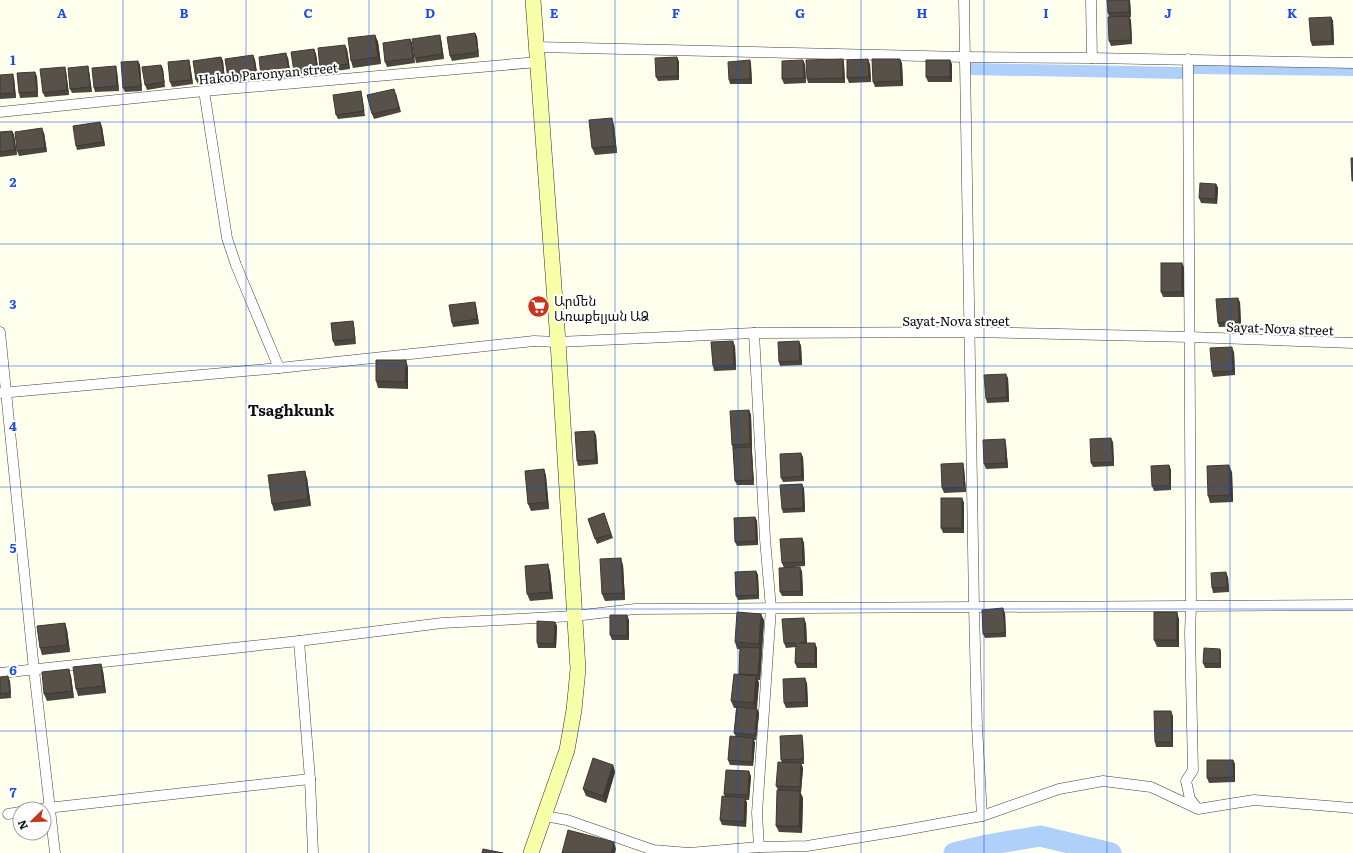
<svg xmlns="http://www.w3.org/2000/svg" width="1353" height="853" viewBox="0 0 1353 853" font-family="Literata,'Noto Sans Armenian',serif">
<rect width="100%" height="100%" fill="#ffe"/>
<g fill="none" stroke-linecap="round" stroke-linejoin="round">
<g stroke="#afd0fa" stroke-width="12">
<polyline points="1194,68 1353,70"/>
<polyline points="971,69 1181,73"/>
</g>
<polyline stroke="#afd0fa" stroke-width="21" points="954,853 987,845 1040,836 1111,853"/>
<defs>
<g id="minor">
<polyline points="964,0 974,607 977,726 982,816"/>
<polyline points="1091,0 1092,58"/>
<polyline points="537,47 965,57 1092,58 1353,63"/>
<polyline points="1188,59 1191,606 1190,633 1193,770 1186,781 1190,799 1197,808"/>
<polyline points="204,91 227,238 236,265 279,368"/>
<polyline points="0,112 204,91 538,62"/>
<polyline points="0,332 34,670 55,853"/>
<polyline points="754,333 765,539 771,608 757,813 759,847"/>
<polyline points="0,393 279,368 534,341 558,342 754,333 970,332 1190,337 1353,343"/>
<polyline points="299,641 310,779 313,853"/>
<polyline points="0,673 299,641 442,623 574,616 635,609 1353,605"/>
<polyline points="38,809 310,779"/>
<polyline points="8,814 20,812"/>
<polyline points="545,816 567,820 653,850 689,853 759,847 807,846 899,831 982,816 1059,789 1103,781 1151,787 1198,809 1254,800 1353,808"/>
</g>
<polyline id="secondary" points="531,853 567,750 574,710 578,669 558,342 533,0"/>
</defs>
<use href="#minor" stroke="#414141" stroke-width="11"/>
<use href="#secondary" stroke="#303030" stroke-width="16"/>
<use href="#minor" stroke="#fff" stroke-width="10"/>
<use href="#secondary" stroke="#f8ffa9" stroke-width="15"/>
</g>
<g fill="#4b463f">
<polygon points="1130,0 1131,17 1130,17 1131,21 1132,44 1111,46 1109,41 1109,17 1108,13"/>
<polygon points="1331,17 1333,21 1334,45 1312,46 1311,42"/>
<polygon points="475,33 477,37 479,57 452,61 450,56"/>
<polygon points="375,35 378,42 381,64 353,68 351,61"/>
<polygon points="410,39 412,43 415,63 387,67 385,62"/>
<polygon points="441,39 444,59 416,63 415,58"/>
<polygon points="314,49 316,54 319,74 296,77 294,72"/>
<polygon points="347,49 350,69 322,73 320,68"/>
<polygon points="253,55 255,60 258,79 230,83 228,78"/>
<polygon points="221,57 223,61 225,81 198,85 196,80"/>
<polygon points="677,57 679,62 679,80 658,81 656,77"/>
<polygon points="288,58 291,77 263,81 261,76"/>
<polygon points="843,59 844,64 845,83 808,83 807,79"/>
<polygon points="189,60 190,64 193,84 172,87 170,82"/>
<polygon points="750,60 751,65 752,84 730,84 729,80"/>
<polygon points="138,61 140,65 142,91 125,92 123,88"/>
<polygon points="902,63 903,86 875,87 873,82"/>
<polygon points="805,64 806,83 784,84 782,79"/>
<polygon points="870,64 871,82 849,83 847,78"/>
<polygon points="952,64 952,82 928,82 926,77"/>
<polygon points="161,65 163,69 165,87 147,90 145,85"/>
<polygon points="88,66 89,71 92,92 72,93 70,89"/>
<polygon points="66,71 69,95 45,97 43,93"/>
<polygon points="117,71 119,91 95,92 94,88"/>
<polygon points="35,72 37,77 38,97 20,98 19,93"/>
<polygon points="0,75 14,78 16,98 0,99"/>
<polygon points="396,93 401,112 374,119 372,114"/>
<polygon points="362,96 365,116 338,119 336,115"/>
<polygon points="100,122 102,127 105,146 77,150 76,146"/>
<polygon points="614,125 617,153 595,155 592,148"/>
<polygon points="12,131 14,135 17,155 0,157 0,132"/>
<polygon points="44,133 47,152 19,156 17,151"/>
<polygon points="1216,184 1218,188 1217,204 1201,203 1199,198"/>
<polygon points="1184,267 1184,297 1163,297 1161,292"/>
<polygon points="1240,302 1241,326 1219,327 1218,323"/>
<polygon points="476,306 479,324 453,327 452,323"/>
<polygon points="353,321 354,325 356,344 335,346 333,341"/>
<polygon points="799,341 801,346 802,365 780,366 779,362"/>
<polygon points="735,346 736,370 714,371 713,366"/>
<polygon points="1234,352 1235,375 1213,377 1212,372"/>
<polygon points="408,367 408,389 378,388 376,381"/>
<polygon points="1008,378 1009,402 987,403 986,399"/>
<polygon points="749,410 751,415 752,449 752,452 754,485 737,485 735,481 733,450 732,445"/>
<polygon points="594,431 596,435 598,464 578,466 577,461"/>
<polygon points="1005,439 1006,444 1008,468 986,469 984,464"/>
<polygon points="1113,442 1114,466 1093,467 1091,463"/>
<polygon points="803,457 804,481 783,482 781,478"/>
<polygon points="963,463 964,468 966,492 944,493 942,488"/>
<polygon points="1169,465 1171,470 1171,490 1154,491 1152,486"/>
<polygon points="544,469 546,476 549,509 531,511 528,504"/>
<polygon points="1232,472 1233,502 1210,503 1208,496"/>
<polygon points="307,478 311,506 274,511 272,504"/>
<polygon points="804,488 805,512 783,513 782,509"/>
<polygon points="962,498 964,503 964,533 943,533 941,528"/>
<polygon points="604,513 613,538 597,544 588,519"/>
<polygon points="755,517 757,521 758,545 737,546 735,542"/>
<polygon points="802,538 804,543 805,566 784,568 782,563"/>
<polygon points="623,565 625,600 605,601 602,594"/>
<polygon points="550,571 553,599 530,601 527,594"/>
<polygon points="756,571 758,575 759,599 738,600 736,596"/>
<polygon points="802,571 803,596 782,596 780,592"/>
<polygon points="1228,577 1229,592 1213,593 1212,588"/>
<polygon points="1005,613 1006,637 985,638 983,634"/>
<polygon points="1179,619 1179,647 1157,647 1154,640"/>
<polygon points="629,620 629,640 612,640 610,635"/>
<polygon points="764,620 762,651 761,651 762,652 760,680 758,680 759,683 757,709 759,713 756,740 754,740 755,743 753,766 730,765 728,760 736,737 734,733 736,708 734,708 731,701 739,675 740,649 737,649 735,642"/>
<polygon points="555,622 557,626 556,648 538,648 537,643"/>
<polygon points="65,623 67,630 70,652 42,655 40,648"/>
<polygon points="806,623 807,643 817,648 817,668 797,668 795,663 796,647 786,648 784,643"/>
<polygon points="1220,649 1221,653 1221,668 1205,668 1203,663"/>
<polygon points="101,664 103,671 106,693 78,696 76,689"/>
<polygon points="71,676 74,698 47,701 44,694"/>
<polygon points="0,677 10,681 11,698 0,699"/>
<polygon points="807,683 808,707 786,708 784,703"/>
<polygon points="1173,716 1173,747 1156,747 1155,742"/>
<polygon points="803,740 804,764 801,764 803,768 801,792 800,792 803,798 802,833 779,832 776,826 778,790 776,786 782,762 781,760"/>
<polygon points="1233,760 1235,764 1235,782 1209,783 1207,778"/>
<polygon points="613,765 615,772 606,803 586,796 583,789"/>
<polygon points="751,776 749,800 746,800 747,803 746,827 722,825 720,820 725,797 724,794"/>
</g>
<g fill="#3d3933">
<polygon points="1129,0 1130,0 1131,17 1129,12"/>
<polygon points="1129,16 1131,21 1132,44 1131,40"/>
<polygon points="1331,17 1333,21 1334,45 1332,41"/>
<polygon points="475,33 477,37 479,57 478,52"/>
<polygon points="375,35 378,42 381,64 378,57"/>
<polygon points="440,35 441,39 444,59 442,54"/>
<polygon points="410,39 412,43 415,63 413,58"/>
<polygon points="345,45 347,49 350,69 348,64"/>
<polygon points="314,49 316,54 319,74 317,69"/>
<polygon points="286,53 288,58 291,77 289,73"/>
<polygon points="253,55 255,60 258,79 256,74"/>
<polygon points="221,57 223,61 225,81 224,76"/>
<polygon points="677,57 679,62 679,80 678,76"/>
<polygon points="843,59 844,64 845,83 843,78"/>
<polygon points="868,59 870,64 871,82 869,77"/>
<polygon points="900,59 902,63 903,86 901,81"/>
<polygon points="189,60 190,64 193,84 191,80"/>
<polygon points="750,60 751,65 752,84 750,79"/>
<polygon points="803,60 805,64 806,83 804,78"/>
<polygon points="950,60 952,64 952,82 950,77"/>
<polygon points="138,61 140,65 142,91 141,86"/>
<polygon points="161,65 163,69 165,87 164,82"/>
<polygon points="88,66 89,71 92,92 90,87"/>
<polygon points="116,66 117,71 119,91 117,86"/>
<polygon points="65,67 66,71 69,95 67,90"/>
<polygon points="35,72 37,77 38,97 37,92"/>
<polygon points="13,74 14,78 16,98 14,93"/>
<polygon points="612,118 614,125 617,153 615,146"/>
<polygon points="100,122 102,127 105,146 103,142"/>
<polygon points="42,128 44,133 47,152 45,148"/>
<polygon points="12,131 14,135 17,155 15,150"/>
<polygon points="1216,184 1218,188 1217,204 1215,199"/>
<polygon points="1182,263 1184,267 1184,297 1182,292"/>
<polygon points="1238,298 1240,302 1241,326 1239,322"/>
<polygon points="475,302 476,306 479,324 477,319"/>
<polygon points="733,341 735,346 736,370 734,365"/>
<polygon points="799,341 801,346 802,365 800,361"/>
<polygon points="1232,347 1234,352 1235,375 1233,371"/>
<polygon points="406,360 408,367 408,389 405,382"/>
<polygon points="1006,374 1008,378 1009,402 1007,397"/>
<polygon points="749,410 751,415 752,449 750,444"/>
<polygon points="594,431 596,435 598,464 596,460"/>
<polygon points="1111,438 1113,442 1114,466 1113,462"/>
<polygon points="1005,439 1006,444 1008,468 1006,463"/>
<polygon points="751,447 752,452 754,485 753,480"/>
<polygon points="801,453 803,457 804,481 802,476"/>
<polygon points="963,463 964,468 966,492 964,487"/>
<polygon points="1169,465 1171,470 1171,490 1170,486"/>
<polygon points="1229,465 1232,472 1233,502 1230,495"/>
<polygon points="544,469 546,476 549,509 547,502"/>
<polygon points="305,471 307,478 311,506 308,499"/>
<polygon points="802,484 804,488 805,512 803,508"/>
<polygon points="962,498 964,503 964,533 962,528"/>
<polygon points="755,517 757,521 758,545 756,541"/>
<polygon points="802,538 804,543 805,566 803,562"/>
<polygon points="621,558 623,565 625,600 623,593"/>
<polygon points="548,564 550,571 553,599 550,592"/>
<polygon points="800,567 802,571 803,596 801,591"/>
<polygon points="756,571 758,575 759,599 758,595"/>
<polygon points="1226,572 1228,577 1229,592 1227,587"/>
<polygon points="1003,608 1005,613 1006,637 1005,633"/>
<polygon points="1177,612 1179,619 1179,647 1177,640"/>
<polygon points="761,614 764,620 762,651 759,644"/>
<polygon points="627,615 629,620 629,640 627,636"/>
<polygon points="804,618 806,623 807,647 805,642"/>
<polygon points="555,622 557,626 556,648 554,644"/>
<polygon points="65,623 67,630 70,652 67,645"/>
<polygon points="815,643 817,648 817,668 815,664"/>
<polygon points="760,648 762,652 760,680 758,675"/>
<polygon points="1220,649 1221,653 1221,668 1220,664"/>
<polygon points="101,664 103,671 106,693 103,686"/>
<polygon points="69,669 71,676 74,698 72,691"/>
<polygon points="8,676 10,681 11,698 10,693"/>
<polygon points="756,676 759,683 756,710 754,703"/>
<polygon points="805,678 807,683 808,707 806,702"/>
<polygon points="757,709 759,713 756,740 755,735"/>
<polygon points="1171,711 1173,716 1173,747 1172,742"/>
<polygon points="802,735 803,740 804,764 803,759"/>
<polygon points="753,738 755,743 753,766 752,762"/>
<polygon points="1233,760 1235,764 1235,782 1234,777"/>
<polygon points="801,763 803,768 801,792 800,787"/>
<polygon points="613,765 615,772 606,803 603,796"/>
<polygon points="749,771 751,776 749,800 748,795"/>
<polygon points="800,791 803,798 802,833 799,826"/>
<polygon points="745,798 747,803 746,827 744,822"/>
<polygon points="614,842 616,849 615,853 611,853"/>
</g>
<g fill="#575149" stroke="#3d3933">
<polygon points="1107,0 1129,0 1129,12 1108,13"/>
<polygon points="1129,16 1131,40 1109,41 1108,17"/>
<polygon points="1331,17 1332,41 1311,42 1309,18"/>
<polygon points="475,33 478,52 450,56 447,37"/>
<polygon points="375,35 378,57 351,61 348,38"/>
<polygon points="440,35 442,54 415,58 412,39"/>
<polygon points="410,39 413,58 385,62 383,43"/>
<polygon points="345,45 348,64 320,68 318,48"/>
<polygon points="314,49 317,69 294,72 291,52"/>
<polygon points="286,53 289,73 261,76 259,57"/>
<polygon points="253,55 256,74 228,78 225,59"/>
<polygon points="221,57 224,76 196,80 193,61"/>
<polygon points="677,57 678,76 656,77 655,58"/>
<polygon points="843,59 843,78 807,79 806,60"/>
<polygon points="868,59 869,77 847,78 847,60"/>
<polygon points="872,59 900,59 901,81 873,82"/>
<polygon points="189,60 191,80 170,82 168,62"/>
<polygon points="750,60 750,79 729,80 728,62"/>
<polygon points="803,60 804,78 782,79 782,61"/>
<rect x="926" y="60" width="24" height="17"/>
<polygon points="138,61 141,86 123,88 121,62"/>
<polygon points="161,65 164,82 145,85 142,67"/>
<polygon points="88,66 90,87 70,89 68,68"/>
<polygon points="116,66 117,86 94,88 92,68"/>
<polygon points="65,67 67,90 43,93 40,69"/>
<polygon points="35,72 37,92 19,93 17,73"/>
<polygon points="13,74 14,93 0,94 0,75"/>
<polygon points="394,89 399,108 372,114 367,95"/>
<polygon points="361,91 364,111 336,115 333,95"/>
<polygon points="612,118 615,146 592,148 589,120"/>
<polygon points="100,122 103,142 76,146 73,126"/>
<polygon points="42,128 45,148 17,151 15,132"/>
<polygon points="12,131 15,150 0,152 0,132"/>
<polygon points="1351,158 1353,158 1353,181 1352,181"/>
<polygon points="1200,183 1216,184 1215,199 1199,198"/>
<rect x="1161" y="263" width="21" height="29"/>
<polygon points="1238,298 1239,322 1218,323 1216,299"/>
<polygon points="475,302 477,319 452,323 449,305"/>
<polygon points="353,321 355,339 333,341 331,323"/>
<polygon points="733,341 734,365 713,366 711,342"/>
<polygon points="799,341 800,361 779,362 778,342"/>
<polygon points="1232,347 1233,371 1212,372 1210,348"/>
<polygon points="376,360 406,360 405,382 376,381"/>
<polygon points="1006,374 1007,397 986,399 984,375"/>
<polygon points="749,410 750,444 732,445 730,411"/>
<polygon points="594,431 596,460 577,461 575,432"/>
<polygon points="1111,438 1113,462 1091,463 1090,439"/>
<polygon points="1005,439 1006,463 984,464 983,440"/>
<polygon points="751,447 753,480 735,481 733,448"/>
<polygon points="801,453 802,476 781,478 780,454"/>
<polygon points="963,463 964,487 942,488 941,464"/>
<polygon points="1169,465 1170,486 1152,486 1151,466"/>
<polygon points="1229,465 1230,495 1208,496 1207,466"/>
<polygon points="544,469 547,502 528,504 525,471"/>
<polygon points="305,471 308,499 272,504 268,475"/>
<polygon points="802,484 803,508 782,509 780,485"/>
<rect x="941" y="498" width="21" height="30"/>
<polygon points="604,513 611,534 595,539 588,519"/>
<polygon points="755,517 756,541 735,542 734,518"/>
<polygon points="802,538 803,562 782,563 780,539"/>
<polygon points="621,558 623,593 602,594 600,559"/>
<polygon points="548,564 550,592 527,594 525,566"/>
<polygon points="800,567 801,591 780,592 779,568"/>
<polygon points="756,571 758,595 736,596 735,572"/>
<polygon points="1226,572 1227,587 1212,588 1211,573"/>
<polygon points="1003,608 1005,633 983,634 982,610"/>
<polygon points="737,612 761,614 759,644 735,642"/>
<rect x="1154" y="612" width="23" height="28"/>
<polygon points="610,615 627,615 627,636 610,635"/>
<polygon points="804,618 805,642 799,643 815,643 815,664 795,663 796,643 784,643 782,619"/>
<polygon points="537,621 555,622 554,644 537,643"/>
<polygon points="65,623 67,645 40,648 37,626"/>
<polygon points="740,647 760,648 758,675 739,674"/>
<polygon points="1204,648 1220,649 1220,664 1203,663"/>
<polygon points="101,664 103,686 76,689 73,667"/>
<polygon points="69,669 72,691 44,694 42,672"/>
<polygon points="734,674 756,676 754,703 731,701"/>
<polygon points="8,676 10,693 0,694 0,677"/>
<polygon points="805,678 806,702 784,703 783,679"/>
<polygon points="737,707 757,709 755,735 734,733"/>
<polygon points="1154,711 1171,711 1172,742 1155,742"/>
<polygon points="802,735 803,759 781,760 780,736"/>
<polygon points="730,736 753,738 752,762 728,760"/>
<polygon points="593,758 613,765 603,796 583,789"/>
<polygon points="1207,760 1233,760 1234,777 1207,778"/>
<polygon points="778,762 801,763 800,787 776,786"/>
<polygon points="726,770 749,771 748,795 724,794"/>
<polygon points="777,790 800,791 799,826 776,826"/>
<polygon points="722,796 745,798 744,822 720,820"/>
<polygon points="568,830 614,842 611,853 562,853"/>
<polygon points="483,849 503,853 482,853"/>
</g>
<path fill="none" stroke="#1d4ed8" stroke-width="1" stroke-opacity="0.55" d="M123 0V853M246 0V853M369 0V853M492 0V853M615 0V853M738 0V853M861 0V853M984 0V853M1107 0V853M1230 0V853M0 122H1353M0 244H1353M0 366H1353M0 487H1353M0 609H1353M0 731H1353"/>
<defs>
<symbol id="supermarket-disc" viewBox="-11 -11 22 22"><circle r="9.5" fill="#c7351c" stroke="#fff"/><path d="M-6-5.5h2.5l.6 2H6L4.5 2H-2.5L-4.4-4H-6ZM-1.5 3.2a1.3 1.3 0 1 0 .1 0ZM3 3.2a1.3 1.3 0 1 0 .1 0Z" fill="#fff"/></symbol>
</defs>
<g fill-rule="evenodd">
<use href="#supermarket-disc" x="526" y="294" width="25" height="25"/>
</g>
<g text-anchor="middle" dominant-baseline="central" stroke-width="4" stroke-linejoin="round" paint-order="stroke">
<g font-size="13" fill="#0e0e0e" stroke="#fff">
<text transform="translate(268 73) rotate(-5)">Hakob Paronyan street</text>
<text x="956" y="320">Sayat-Nova street</text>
<text transform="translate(1280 328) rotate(2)">Sayat-Nova street</text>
</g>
<g font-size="13" fill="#0e0e0e" stroke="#fff" text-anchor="start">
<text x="554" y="300">Արմեն<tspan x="554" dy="15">Առաքելյան ԱՁ</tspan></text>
</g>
<g font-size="15" font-weight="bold" fill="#0e0e0e" stroke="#fff">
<text x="291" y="409">Tsaghkunk</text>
</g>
</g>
<g font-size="13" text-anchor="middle" font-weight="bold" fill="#1d4ed8" stroke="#fff" stroke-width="4" stroke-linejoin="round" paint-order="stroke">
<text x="62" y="18">A</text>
<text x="184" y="18">B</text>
<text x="308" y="18">C</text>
<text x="430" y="18">D</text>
<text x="554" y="18">E</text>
<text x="676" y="18">F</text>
<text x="800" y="18">G</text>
<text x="922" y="18">H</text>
<text x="1046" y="18">I</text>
<text x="1168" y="18">J</text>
<text x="1292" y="18">K</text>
<text x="13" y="65">1</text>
<text x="13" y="187">2</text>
<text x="13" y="309">3</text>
<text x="13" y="431">4</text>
<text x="13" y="553">5</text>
<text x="13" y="675">6</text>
<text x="13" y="797">7</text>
</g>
<g transform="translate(32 821) rotate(247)"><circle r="19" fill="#ffffff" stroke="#9f9f9f"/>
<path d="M0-3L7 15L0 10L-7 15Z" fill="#c7351c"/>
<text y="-6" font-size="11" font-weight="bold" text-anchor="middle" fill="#0e0e0e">N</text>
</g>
</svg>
